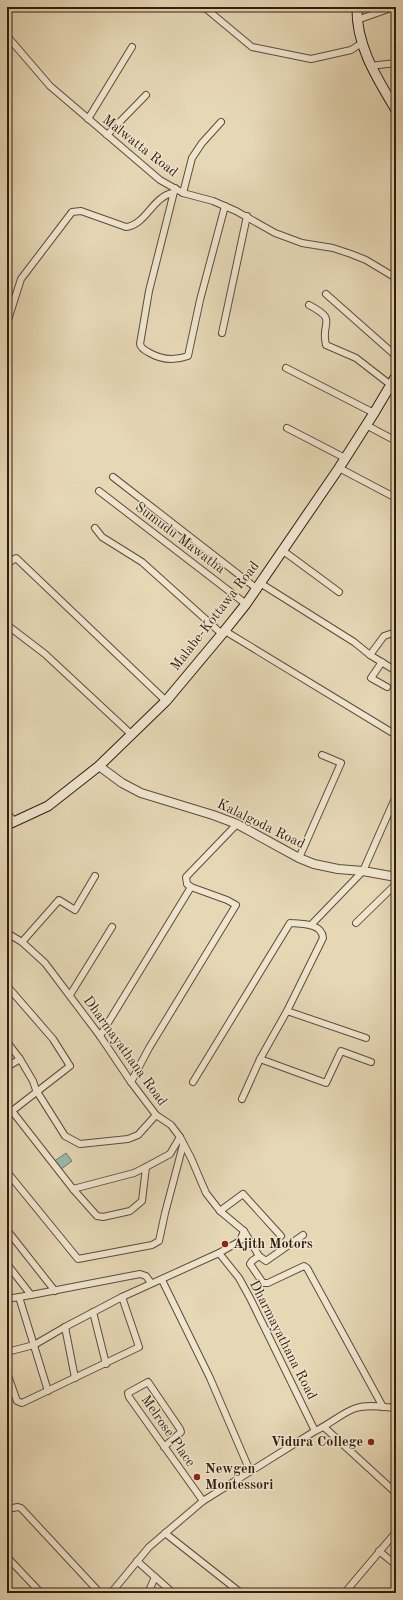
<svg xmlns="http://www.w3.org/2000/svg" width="403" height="1600" viewBox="0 0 403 1600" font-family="'Old Standard TT',serif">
<rect width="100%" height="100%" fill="#e6d7b5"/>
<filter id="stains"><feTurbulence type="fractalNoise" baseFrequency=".005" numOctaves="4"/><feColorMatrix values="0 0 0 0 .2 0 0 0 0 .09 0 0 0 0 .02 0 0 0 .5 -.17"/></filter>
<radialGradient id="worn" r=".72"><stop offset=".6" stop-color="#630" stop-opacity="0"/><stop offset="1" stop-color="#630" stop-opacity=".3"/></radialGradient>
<polygon fill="#97baa9" stroke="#6f7b6b" points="66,1153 72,1161 60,1170 53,1162"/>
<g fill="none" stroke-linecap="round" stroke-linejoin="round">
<defs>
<g id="minor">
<polyline points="204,7 252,47 311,59 351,50 362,43"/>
<polyline points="357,20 394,7"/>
<polyline points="7,36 50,86 160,180 183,193 213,201 236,211 275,233 302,243 333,248 351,254 366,260 396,278"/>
<polyline points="370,66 396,63"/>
<polyline points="88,119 132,47"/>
<polyline points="107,135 146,95"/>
<path d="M175 188 149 291 140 344C141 348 144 350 148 352 161 360 174 361 188 356L200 300 225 206"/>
<polyline points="183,193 192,158 202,143 221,122"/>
<polyline points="326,294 396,356"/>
<path d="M309 305C339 321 320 321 326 345L356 358 396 389"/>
<path d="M7 323 21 279 72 212 81 211 126 227C146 225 153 196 173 193"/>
<polyline points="222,333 247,216"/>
<polyline points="286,368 374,413"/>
<polyline points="366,425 396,441"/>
<polyline points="287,428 345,458"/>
<polyline points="339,468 396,498"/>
<polyline points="113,477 256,588"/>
<polyline points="99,491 246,604"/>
<polyline points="95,528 102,537 142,562 222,634"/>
<polyline points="282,550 339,592"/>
<polyline points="7,564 16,558 166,701"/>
<polyline points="260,583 354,642 370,655 396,671"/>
<polyline points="395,584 396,584"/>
<polyline points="7,625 45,654 132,735"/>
<polyline points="225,631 396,735"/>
<polyline points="370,655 384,636 396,632"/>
<polyline points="382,662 371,678 387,687"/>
<polyline points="7,812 14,822"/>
<polyline points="299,858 341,763 322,755"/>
<polyline points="356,923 396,884"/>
<polyline points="311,925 363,871 396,796"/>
<polyline points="7,933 22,942 45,963 100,1036 131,1082 156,1115 171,1125 180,1137 191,1158 206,1193 220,1211 244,1231 240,1241 219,1253 239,1278 250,1298 315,1431"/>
<polyline points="22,942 59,900 75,910 95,876"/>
<polyline points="7,986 53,1039 70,1066 12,1111"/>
<polyline points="70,995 112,927"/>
<polyline points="287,1011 366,1038"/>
<polyline points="100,1036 191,887"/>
<polyline points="7,1042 20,1059 33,1081 36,1090 65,1136 80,1144 128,1139 138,1135 156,1115"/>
<polyline points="260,1059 326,1083 341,1051 371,1062"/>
<polyline points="7,1067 20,1059"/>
<polyline points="131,1082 149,1048 236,905 227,900 191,887 187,884 186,877 237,824"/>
<path d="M193 1082 290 923C301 924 322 923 323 938L287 1011 260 1059 242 1099"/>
<polyline points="7,1113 12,1111 73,1189 97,1216 103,1217 130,1211 142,1201 146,1167"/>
<polyline points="7,1172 78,1259 152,1245 159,1241 165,1213 183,1145"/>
<polyline points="73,1189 134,1173 146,1167 170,1154 180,1137"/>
<polyline points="220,1211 243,1194 281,1236"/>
<polyline points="7,1230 55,1291"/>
<polyline points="244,1231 259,1256 266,1261 303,1235"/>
<polyline points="259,1256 252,1261 250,1264 263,1283 268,1283 304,1266 307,1268 383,1407"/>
<polyline points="7,1264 31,1295 140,1274 146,1276 151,1283"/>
<polyline points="162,1280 210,1378 250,1471"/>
<polyline points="19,1297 48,1391"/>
<polyline points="7,1299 31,1295"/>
<polyline points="93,1312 106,1364"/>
<polyline points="65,1327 75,1378"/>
<polyline points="7,1352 34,1345 65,1327 122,1297 219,1253"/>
<polyline points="7,1373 17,1401 22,1403 139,1347 122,1297"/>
<polyline points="324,1427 396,1493"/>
<polyline points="164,1447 181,1432 180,1429 148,1382 128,1393 129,1397 203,1501"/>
<polyline points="7,1509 18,1507 21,1508 100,1593"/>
<polyline points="165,1533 241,1593"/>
<polyline points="379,1551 396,1565"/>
<polyline points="7,1557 41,1593"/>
<polyline points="137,1561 173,1593"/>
<polyline points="347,1590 396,1532"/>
<path d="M111 1593 149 1547 203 1501 315 1431C329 1425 343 1412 356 1408 368 1404 383 1407 396 1408"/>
<polyline points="148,1593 155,1577"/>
</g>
<polyline id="tertiary" points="99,766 122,783 141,793 213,815 237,824 299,858 314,864 338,869 363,871 396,877"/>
<g id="secondary">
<path d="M357 7C356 46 377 78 396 110"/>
<polyline points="7,825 48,806 99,766 166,701 222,634 246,604 339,468 374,413 396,376"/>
</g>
</defs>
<use href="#minor" stroke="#5f4b38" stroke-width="8"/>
<use href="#tertiary" stroke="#5f4b38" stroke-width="10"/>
<use href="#secondary" stroke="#321c0f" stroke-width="11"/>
<use href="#minor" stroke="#efe5cf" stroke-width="6"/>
<use href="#tertiary" stroke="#efe5cf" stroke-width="8"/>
<use href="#secondary" stroke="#efe5cf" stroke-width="9"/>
</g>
<g fill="#8f2418" stroke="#efe5cf" stroke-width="1.5">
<circle cx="225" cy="1244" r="4"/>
<circle cx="371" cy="1442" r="4"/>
<circle cx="197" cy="1477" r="4"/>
</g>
<g text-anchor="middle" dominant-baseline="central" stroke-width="3" stroke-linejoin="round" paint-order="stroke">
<g font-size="14" fill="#321c0f" stroke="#efe5cf">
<text transform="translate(140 146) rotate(38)">Malwatta Road</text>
<text transform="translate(180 538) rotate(37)">Sumudu Mawatha</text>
<text transform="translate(215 616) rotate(-52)">Malabe-Kottawa Road</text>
<text transform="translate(261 824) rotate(26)">Kalalgoda Road</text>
<text transform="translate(125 1051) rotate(54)">Dharmayathana Road</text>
<text transform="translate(283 1340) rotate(63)">Dharmayathana Road</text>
<text transform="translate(168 1431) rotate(55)">Melrose Place</text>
</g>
<g font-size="14" font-weight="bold" fill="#321c0f" stroke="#efe5cf" text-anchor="start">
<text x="233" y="1244">Ajith Motors</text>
<text x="363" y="1442" text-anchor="end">Vidura College</text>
<text x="205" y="1469">Newgen<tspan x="205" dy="16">Montessori</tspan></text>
</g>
</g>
<rect width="403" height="1600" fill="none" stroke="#e6d7b5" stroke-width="24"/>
<rect x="8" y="8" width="387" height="1584" fill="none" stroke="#321c0f" stroke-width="2"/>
<rect x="12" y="12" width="379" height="1576" fill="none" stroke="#321c0f"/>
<rect width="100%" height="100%" filter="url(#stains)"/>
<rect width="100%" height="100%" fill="url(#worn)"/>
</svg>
